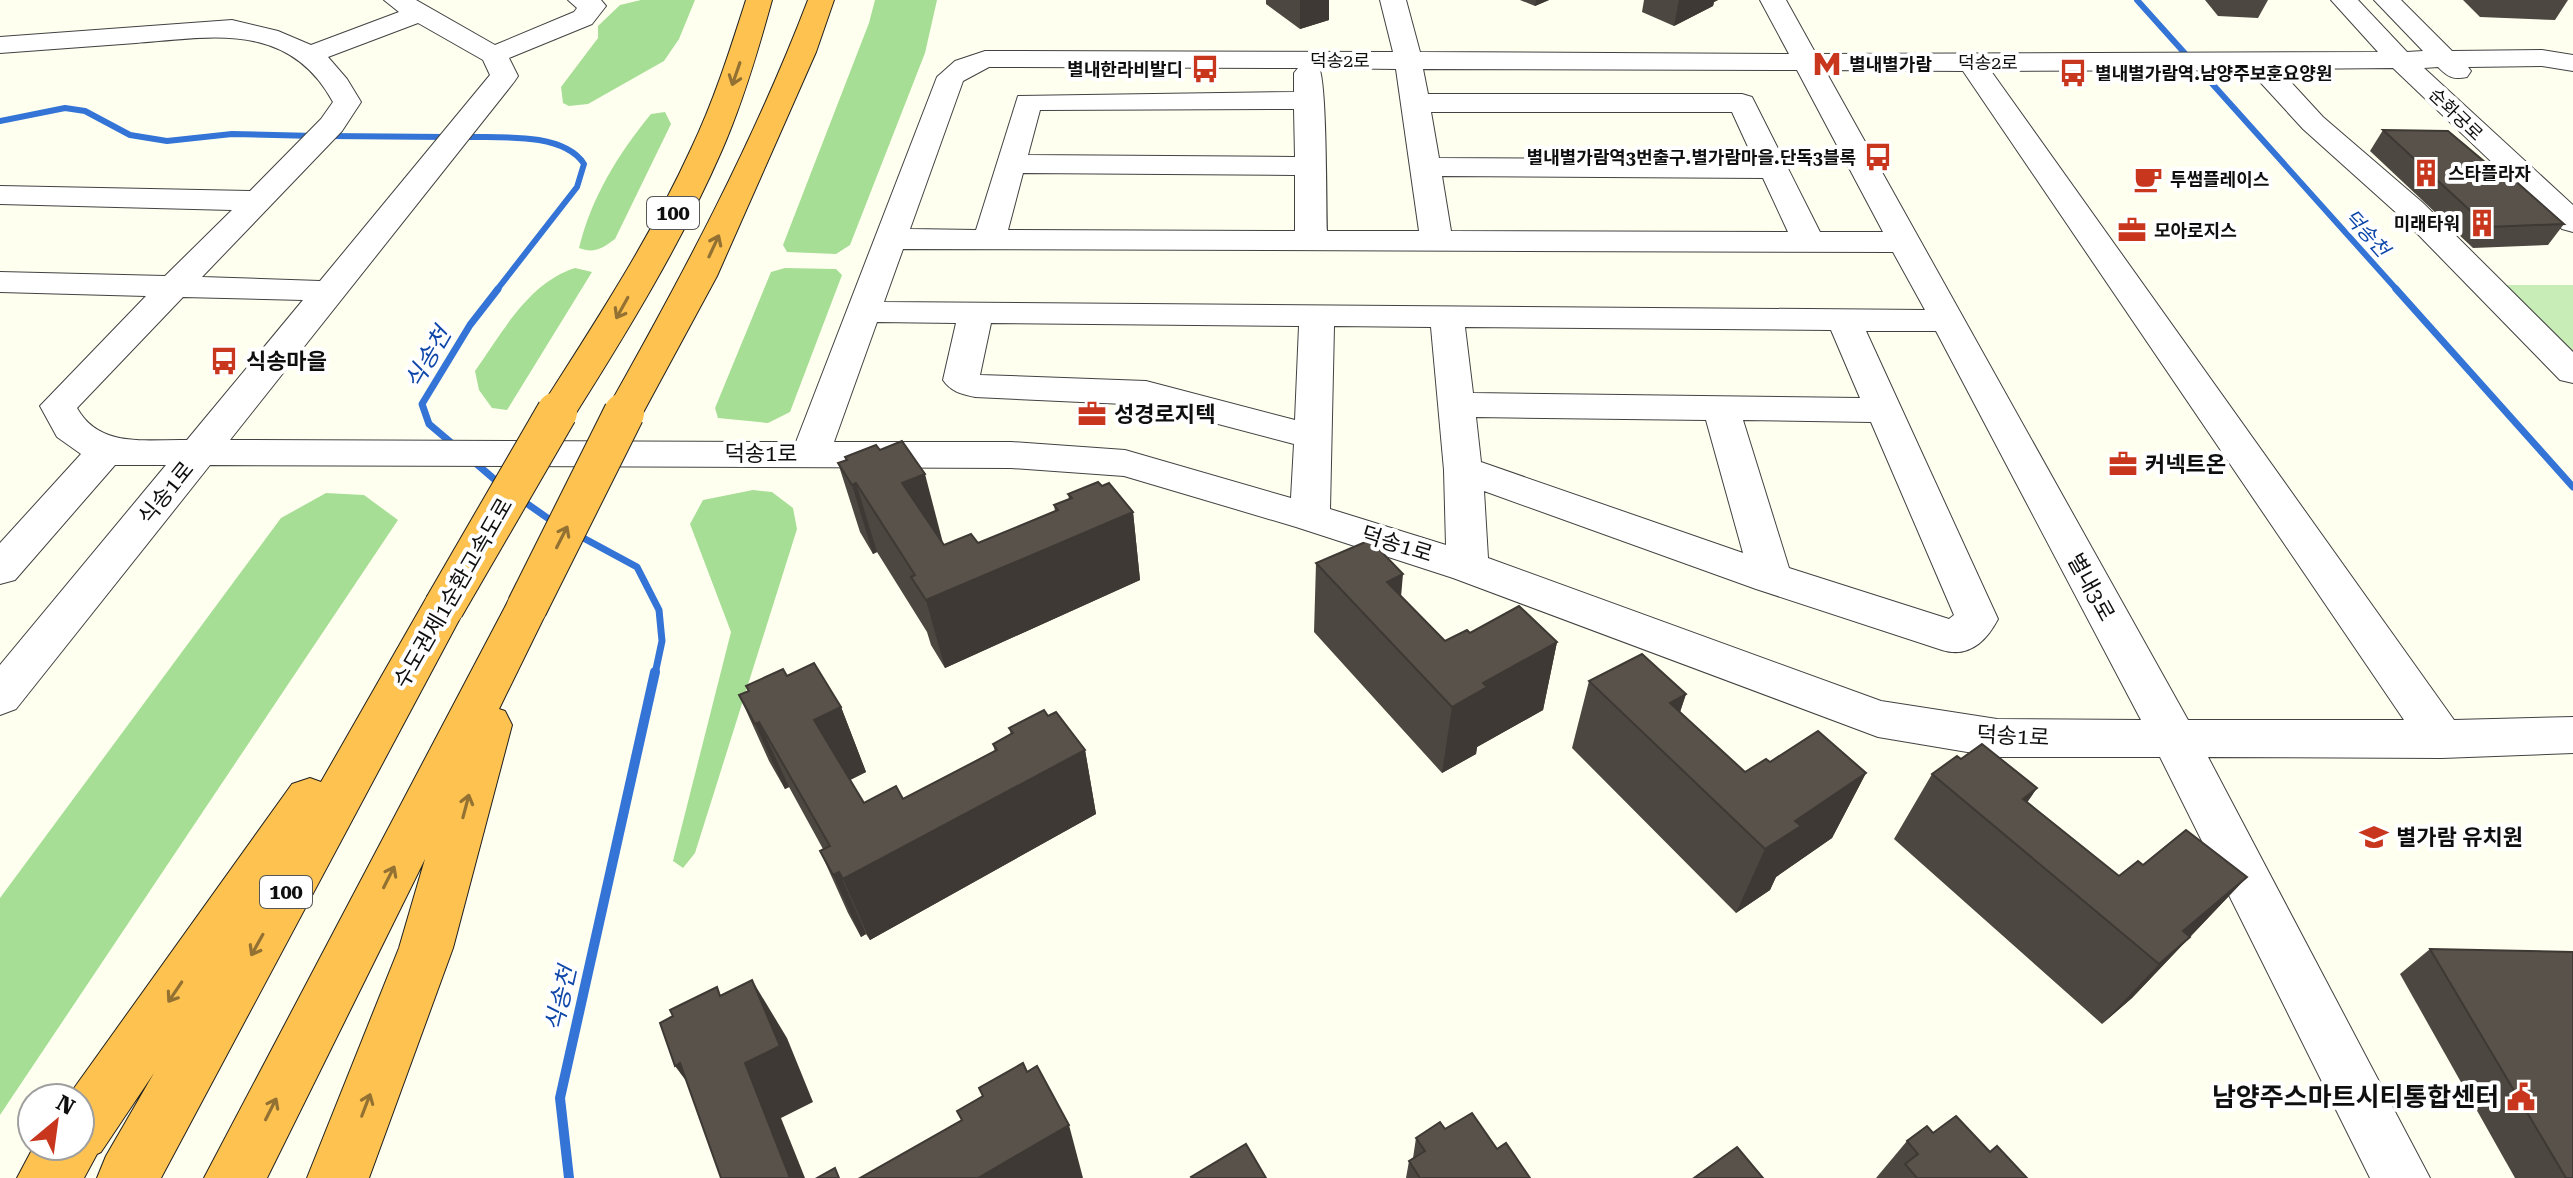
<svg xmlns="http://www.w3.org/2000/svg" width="2573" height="1178" viewBox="0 0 2573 1178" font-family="'Roboto Serif','Noto Sans KR',serif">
<rect width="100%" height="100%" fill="#fffff0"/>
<polygon fill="#c8edb7" points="2503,285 2573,285 2573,352"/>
<g fill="#a7de95">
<polygon points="641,0 695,0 679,39 664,61 588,104 569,106 563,103 561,87 598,38 598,26 620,5"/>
<polygon points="875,0 937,0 925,53 850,245 836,254 787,252 783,245 869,23"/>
<path d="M665 112 671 124 615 239C603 248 594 254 579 248 591 198 618 154 651 114Z"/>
<path d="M575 268 592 272 507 410 492 408 479 390 475 371C502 333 528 283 575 268Z"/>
<polygon points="785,268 836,269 842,275 790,412 768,423 718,418 715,408 771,272"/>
<polygon points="753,490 772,492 793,508 797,529 695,853 683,868 673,861 731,632 690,524 703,500"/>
<polygon points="326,493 364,495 398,520 0,1115 0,898 281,518"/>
</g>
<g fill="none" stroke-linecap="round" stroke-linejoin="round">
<g stroke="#3474d6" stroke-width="6">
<polyline points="2137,0 2398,291"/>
<polyline points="0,121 65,108 85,111 130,135 167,141 232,134 315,136"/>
<polyline points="328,136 447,137"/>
<path d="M460 137C495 138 563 131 584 164L577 187 496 291"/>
</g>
<g stroke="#3474d6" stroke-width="7">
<polyline points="2396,289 2573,487"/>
<polyline points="455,446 429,424 422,404 470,325 498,289"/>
<polyline points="472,460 501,485"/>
<polyline points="519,498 556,524"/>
<polyline points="576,534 637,567 659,610 662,641 655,674"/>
</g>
<polyline stroke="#3474d6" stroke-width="10" points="569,1178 560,1098 655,672"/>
<defs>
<path id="minor" d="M384 0H416L495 45 574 12 577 8 568 0H601L606 6 592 24 509 58 518 76 514 82 230 440 796 442 937 77 955 61 985 51 1393 52 1380 0H1406L1420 52 1789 54 1760 0H1786L1816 54 2378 52 2331 0H2358L2407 52 2423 51 2374 0H2401L2452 51 2542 50 2573 55V71L2542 66 2468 67 2471 71 2467 77C2453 80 2448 77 2438 67L2424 68 2573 205V232L2562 229 2393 68 2279 69 2323 117 2423 203 2573 352V383L2560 380 2401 217 2303 129 2249 70 1991 71 2454 720 2573 717V753L2442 758 2208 757 2430 1178H2370L2160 757H1997L1878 737 1453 578 1296 527 1124 476 1011 468 210 465 16 709 0 715V665L166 465H115L15 580 0 584V543L81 454 57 437 40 406 146 296 0 292V272L165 276 232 210 0 204V186L250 191 321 119 333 102C289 21 213 37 136 43 90 46 45 50 0 53V37L232 20 278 31 311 45 399 12ZM418 23 483 60 490 75 320 281 202 277 342 131 361 102 347 79 328 57ZM989 67 1298 68 1294 73V92L1018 96 976 230 910 229 963 81ZM1319 68 1396 69 1419 231H1327C1326 205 1327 82 1319 68ZM1423 69 1797 70 1883 232H1820L1752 97 1742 94H1428ZM1825 70 1963 71 2404 720H2188ZM1294 109 1295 157 1028 155 1040 110ZM1431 112H1732L1754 160 1439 158ZM1023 173 1295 175V231L1008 230ZM1442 176 1763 178 1788 232 1451 231ZM903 249 1893 252 1925 310 884 302ZM183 297 303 300 187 440C147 439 100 449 77 408ZM877 322 956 323 943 380C951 392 962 394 975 397L1146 405 1294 444 1291 498 1125 450 1011 442H834ZM991 323 1299 326 1295 420 1146 381 980 375ZM1334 326 1431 327 1444 470 1446 545 1330 509ZM1465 327 1831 330 1860 398 1473 393ZM1866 331H1936L2141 720 1997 719 1881 701 1488 558 1484 491 1756 589 1942 650C1968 658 1986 642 1998 619ZM1476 417 1706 420 1743 553 1481 462ZM1743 420 1871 422 1954 615 1949 619 1789 568Z"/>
<g id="highway">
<path d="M746 0H772C758 51 743 102 722 150 681 244 626 334 571 421L557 425 543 421 538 412C592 327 649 241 691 149 714 101 730 50 746 0Z"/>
<path d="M808 0H834L816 52 717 276 638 422 624 426 610 422 605 413C680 280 753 144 808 0Z"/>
<polygon points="444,591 460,595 466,607 161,1178 97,1178 106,1156 154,1073 101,1152 97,1154 84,1178 17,1178 34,1146 80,1146 80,1098 67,1098 292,784 310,778 321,782 428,595"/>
<polygon points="527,591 543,595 549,607 499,709 505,711 512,725 453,948 369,1178 307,1178 399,948 425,859 267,1178 204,1178 505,607 511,595"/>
</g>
</defs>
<use href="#minor" stroke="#424242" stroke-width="2"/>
<use href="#highway" stroke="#202020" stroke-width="2"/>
<use href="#minor" fill="#fff" fill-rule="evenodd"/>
<use href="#highway" fill="#fdc250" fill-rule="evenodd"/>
<defs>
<g id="highway-bridge">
<polyline points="444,607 557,412"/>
<polyline points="527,607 624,413"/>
</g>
</defs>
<use href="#highway-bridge" stroke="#202020" stroke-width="42" stroke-linecap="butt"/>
<use href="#highway-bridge" stroke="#fdc250" stroke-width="40"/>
</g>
<g fill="#4c4740">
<polygon points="1266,0 1329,0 1329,20 1300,29 1266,4"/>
<polygon points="1520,0 1549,0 1535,6"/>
<polygon points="1644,0 1718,0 1714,2 1713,6 1674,26 1642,12"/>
<polygon points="2205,0 2268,0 2258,18 2218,16"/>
<polygon points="2463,0 2568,0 2555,20 2480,17"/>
<polygon points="2383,130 2504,178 2564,224 2548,245 2473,248 2370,151"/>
<polygon points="845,457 944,545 978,543 1055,511 1054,505 1069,499 1068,494 1102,486 1133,512 1140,580 945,668 931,645 927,632 877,552 873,554 860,532 838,463 846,460"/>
<polygon points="1316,563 1401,597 1445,641 1470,633 1557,642 1543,710 1477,747 1476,754 1442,773 1314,632"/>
<polygon points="787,676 841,707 866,772 850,780 864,803 903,799 995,752 993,744 1011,735 1009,728 1048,716 1085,750 1096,814 870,940 866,934 861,937 848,913 820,851 823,849 789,787 785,789 769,761 739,695 748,691 746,686"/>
<polygon points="1589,681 1686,694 1680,712 1745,772 1770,762 1866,773 1832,838 1776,877 1770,890 1736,913 1572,748"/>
<polygon points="1961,759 2037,788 2027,802 2119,876 2143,865 2247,877 2132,998 2102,1024 1894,839 1932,774"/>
<polygon points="2430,949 2573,1178 2515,1178 2400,974"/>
<polygon points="1445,1129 1497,1149 1530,1178 1406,1178 1409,1161 1413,1158 1416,1138"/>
<polygon points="1933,1133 1990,1152 2027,1178 1876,1178 1907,1141"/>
</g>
<g fill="#3e3934">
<polygon points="1300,0 1329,0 1329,20 1300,29"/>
<polygon points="1536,0 1549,0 1535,6"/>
<polygon points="1679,0 1718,0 1714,2 1713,6 1674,26"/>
<polygon points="925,474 943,543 902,483"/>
<polygon points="856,483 877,552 873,554 852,485"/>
<polygon points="1133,512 1140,580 945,668 926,600"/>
<polygon points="1403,574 1397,643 1387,582"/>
<polygon points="1557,642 1543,710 1477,747 1476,754 1442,773 1452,707 1483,683"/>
<polygon points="1686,694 1666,754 1670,703"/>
<polygon points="841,707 866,772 840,785 814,720"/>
<polygon points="759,722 789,787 785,789 755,724"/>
<polygon points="1085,750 1096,814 870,940 843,879"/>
<polygon points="1866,773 1832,838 1776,877 1770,890 1736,913 1765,849 1795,821"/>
<polygon points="2037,788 2005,835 2023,799"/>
<polygon points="839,872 866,934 861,937 833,875"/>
<polygon points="2247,877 2132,998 2102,1024 2159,964 2183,931"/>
<polygon points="752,980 787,1038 813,1102 781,1118 805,1178 790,1178 745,1063"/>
<polygon points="680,1063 716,1121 675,1066"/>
<polygon points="1069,1125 1083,1178 978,1178"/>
</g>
<g fill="#58524a" stroke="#3e3934" stroke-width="2">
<polygon points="2383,130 2448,131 2504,178 2512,178 2564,224 2488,227"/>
<polygon points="902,441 925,474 902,483 944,545 971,534 978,543 1058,510 1054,505 1072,498 1068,494 1098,482 1102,486 1109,483 1133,512 926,600 911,577 915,575 856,483 852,485 838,463 847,460 845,457 876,445 880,450"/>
<polygon points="1370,540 1403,574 1387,582 1445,641 1467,630 1470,633 1519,606 1557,642 1483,683 1487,687 1452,707 1316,563"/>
<polygon points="1642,654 1686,694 1670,703 1745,772 1766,759 1770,762 1818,731 1866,773 1795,821 1801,826 1765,849 1589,681"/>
<polygon points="814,663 841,707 814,720 864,803 896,786 903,799 997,750 993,744 1013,733 1009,728 1044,710 1048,716 1056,712 1085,750 843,879 839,872 833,875 820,851 830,846 759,722 755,724 739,695 749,691 746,686 783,669 787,676"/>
<polygon points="1982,744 2037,788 2023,799 2119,876 2138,861 2143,865 2186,830 2247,877 2183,931 2190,937 2159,964 1932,774 1957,756 1961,759"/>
<polygon points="2430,949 2573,952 2573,1178 2566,1178"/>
<polygon points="752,980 780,1046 745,1063 790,1178 721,1178 680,1063 675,1066 660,1023 673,1016 670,1010 717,987 720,996"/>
<polygon points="1023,1063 1027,1072 1037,1066 1069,1125 978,1178 860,1178 962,1120 957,1111 983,1096 979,1088"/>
<polygon points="1472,1113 1497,1149 1506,1143 1530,1178 1420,1178 1409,1161 1425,1151 1416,1138 1440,1122 1445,1129"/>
<polygon points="1956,1116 1990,1152 1997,1146 2027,1178 1917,1178 1905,1164 1918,1154 1907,1141 1927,1126 1933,1133"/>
<polygon points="1246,1144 1266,1178 1192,1178 1191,1177"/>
<polygon points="1737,1147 1763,1178 1694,1178"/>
<polygon points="835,1168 839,1178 817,1178"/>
</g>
<defs><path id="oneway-shaft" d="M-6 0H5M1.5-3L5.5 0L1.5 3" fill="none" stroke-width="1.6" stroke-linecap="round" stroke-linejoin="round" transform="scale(2)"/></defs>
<g stroke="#927133">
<use href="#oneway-shaft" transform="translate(736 74) rotate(109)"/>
<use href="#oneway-shaft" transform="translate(714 246) rotate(-65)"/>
<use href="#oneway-shaft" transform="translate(622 308) rotate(119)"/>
<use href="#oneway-shaft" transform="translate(562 537) rotate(-63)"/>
<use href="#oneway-shaft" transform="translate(466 806) rotate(-75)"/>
<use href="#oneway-shaft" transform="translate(389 877) rotate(-63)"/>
<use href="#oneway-shaft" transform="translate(257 945) rotate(119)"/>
<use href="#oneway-shaft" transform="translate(175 992) rotate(124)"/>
<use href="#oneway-shaft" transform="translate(366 1105) rotate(-69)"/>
<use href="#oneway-shaft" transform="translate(271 1109) rotate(-63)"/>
</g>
<defs>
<symbol id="metro-bare" viewBox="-9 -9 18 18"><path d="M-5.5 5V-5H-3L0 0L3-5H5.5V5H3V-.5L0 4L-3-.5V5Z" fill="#c8371d" stroke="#fff" stroke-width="2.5" paint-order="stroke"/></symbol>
<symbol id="bus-bare" viewBox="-9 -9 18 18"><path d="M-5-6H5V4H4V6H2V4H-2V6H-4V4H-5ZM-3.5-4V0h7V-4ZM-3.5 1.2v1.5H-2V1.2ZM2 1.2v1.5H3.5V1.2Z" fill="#c8371d" stroke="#fff" stroke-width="2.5" paint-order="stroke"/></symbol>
<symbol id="building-bare" viewBox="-9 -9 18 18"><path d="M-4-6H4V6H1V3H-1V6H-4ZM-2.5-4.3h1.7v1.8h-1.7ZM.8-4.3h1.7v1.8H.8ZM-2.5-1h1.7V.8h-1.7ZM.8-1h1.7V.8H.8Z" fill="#c8371d" stroke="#fff" stroke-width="2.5" paint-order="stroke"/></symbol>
<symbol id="cafe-bare" viewBox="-9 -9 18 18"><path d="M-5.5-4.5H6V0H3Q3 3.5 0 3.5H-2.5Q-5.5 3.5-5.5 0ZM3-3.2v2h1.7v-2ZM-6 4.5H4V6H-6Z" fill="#c8371d" stroke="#fff" stroke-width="2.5" paint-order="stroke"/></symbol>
<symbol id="office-bare" viewBox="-9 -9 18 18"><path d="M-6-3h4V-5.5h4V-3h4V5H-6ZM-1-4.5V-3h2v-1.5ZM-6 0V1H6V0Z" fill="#c8371d" stroke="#fff" stroke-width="2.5" paint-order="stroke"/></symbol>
<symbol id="school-bare" viewBox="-9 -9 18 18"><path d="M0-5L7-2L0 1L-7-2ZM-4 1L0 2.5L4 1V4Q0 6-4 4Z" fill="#c8371d" stroke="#fff" stroke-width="2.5" paint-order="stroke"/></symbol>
<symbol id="civic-bare" viewBox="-9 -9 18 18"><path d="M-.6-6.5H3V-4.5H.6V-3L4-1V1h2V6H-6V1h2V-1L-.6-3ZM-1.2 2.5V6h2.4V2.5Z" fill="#c8371d" stroke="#fff" stroke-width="2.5" paint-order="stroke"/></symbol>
</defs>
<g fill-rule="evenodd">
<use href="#metro-bare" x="1807" y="44" width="40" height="40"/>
<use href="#bus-bare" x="1185" y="49" width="40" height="40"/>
<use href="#bus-bare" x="2053" y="53" width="40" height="40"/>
<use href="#bus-bare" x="1858" y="137" width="40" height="40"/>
<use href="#building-bare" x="2406" y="153" width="40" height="40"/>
<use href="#cafe-bare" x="2128" y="159" width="40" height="40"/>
<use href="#building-bare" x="2462" y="203" width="40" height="40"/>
<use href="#office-bare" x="2112" y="210" width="40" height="40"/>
<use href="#bus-bare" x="204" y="341" width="40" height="40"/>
<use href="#office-bare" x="1072" y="394" width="40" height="40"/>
<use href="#office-bare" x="2103" y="444" width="40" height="40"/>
<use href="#school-bare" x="2354" y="817" width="40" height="40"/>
<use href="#civic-bare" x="2501" y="1077" width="40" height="40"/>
</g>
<g text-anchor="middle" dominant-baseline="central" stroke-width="8" stroke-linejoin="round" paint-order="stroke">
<g font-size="18" fill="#0f0f0f" stroke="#fff">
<text x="1340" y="60">덕송2로</text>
<text x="1988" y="62">덕송2로</text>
<text transform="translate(2456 114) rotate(44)">순화궁로</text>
</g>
<g font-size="18" font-weight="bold" fill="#0f0f0f" stroke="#fff" text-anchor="start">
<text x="1849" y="64">별내별가람</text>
<text x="1183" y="69" text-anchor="end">별내한라비발디</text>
<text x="2095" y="73">별내별가람역.남양주보훈요양원</text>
<text x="1856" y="157" text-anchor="end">별내별가람역3번출구.별가람마을.단독3블록</text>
<text x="2448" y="173">스타플라자</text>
<text x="2170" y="179">투썸플레이스</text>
<text x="2460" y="223" text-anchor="end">미래타워</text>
<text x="2154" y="230">모아로지스</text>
</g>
<g fill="#fff" stroke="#575757" stroke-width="2">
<rect x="647" y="197" width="52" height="32" rx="6"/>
<rect x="260" y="876" width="52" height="32" rx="6"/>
</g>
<g font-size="20" font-weight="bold" fill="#0f0f0f">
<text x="673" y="213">100</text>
<text x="286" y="892">100</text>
</g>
<g font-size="20" font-style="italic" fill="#0f47a9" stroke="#fff">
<text transform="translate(2367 233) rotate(48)">덕송천</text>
</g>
<g font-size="22" font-weight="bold" fill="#0f0f0f" stroke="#fff" text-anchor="start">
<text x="246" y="361">식송마을</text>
<text x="1114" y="414">성경로지텍</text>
<text x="2145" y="464">커넥트온</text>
<text x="2396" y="837">별가람 유치원</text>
</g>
<g font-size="22" fill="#0f0f0f" stroke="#fff">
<text x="761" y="453">덕송1로</text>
<text transform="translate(166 493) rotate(-51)">식송1로</text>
<text transform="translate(1397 544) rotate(17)">덕송1로</text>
<text transform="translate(2091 587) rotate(61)">별내3로</text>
<text transform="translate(453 593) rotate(-60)">수도권제1순환고속도로</text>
<text transform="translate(2013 736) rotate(3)">덕송1로</text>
</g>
<g font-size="24" font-style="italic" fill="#0f47a9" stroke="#fff">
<text transform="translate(428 358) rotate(-60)">식송천</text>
<text transform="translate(561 999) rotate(-77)">식송천</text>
</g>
<g font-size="26" font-weight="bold" fill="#0f0f0f" stroke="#fff" text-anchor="end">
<text x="2499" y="1097">남양주스마트시티통합센터</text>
</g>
</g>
<g transform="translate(56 1122) rotate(29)"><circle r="38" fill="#ffffff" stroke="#9f9f9f" stroke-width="2"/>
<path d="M0-6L14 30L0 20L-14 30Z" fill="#c8371d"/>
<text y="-12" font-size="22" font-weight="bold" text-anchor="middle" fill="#0f0f0f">N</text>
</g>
</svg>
